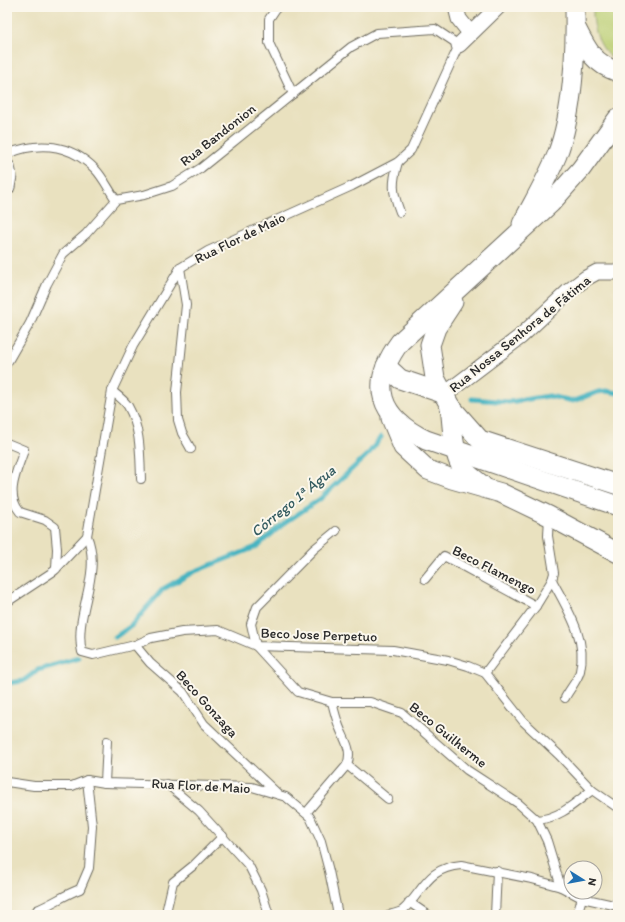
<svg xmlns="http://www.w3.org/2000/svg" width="625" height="922" viewBox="0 0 625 922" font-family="Itim,sans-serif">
<rect width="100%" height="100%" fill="#fbf7ec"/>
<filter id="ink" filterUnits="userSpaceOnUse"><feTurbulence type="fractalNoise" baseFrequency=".025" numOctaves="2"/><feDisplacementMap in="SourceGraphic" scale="8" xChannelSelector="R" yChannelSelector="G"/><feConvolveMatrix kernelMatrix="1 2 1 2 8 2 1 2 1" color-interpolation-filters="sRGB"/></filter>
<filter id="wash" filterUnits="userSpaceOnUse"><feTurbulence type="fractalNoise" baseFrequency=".012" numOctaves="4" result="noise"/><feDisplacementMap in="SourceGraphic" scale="16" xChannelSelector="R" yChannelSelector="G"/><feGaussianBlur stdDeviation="0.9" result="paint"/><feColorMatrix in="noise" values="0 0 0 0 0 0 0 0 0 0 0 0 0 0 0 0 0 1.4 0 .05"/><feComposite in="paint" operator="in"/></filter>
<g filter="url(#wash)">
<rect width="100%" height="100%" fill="#e9e1bf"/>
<path fill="#b9cd70" stroke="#727c4e" d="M593 7H618V61C599 53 592 26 593 7Z"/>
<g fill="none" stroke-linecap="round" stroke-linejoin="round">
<g stroke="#46b4c1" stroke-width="5">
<polyline points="472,399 509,402 549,396 573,401 598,392 606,391 618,393"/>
<polyline points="115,637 131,626 163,589 193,572 256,547 283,524 320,499 369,453 381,437"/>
<polyline points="9,683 23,681 38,670 79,658"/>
</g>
</g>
</g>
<g filter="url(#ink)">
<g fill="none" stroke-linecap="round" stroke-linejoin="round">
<defs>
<g id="service">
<polyline points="277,7 269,19 269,43 293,94"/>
<path d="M7 154C39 141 70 144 95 169 103 177 109 190 116 200"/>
<path d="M398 162C392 183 392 191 400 212"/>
<polyline points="180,268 186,305 177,392 178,420 182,433 191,449"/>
<polyline points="7,363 30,323 47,284 63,254 86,234 116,200 144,195 172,186 201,168 351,47 377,33 435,29 459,45 411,150 398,162 352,186 252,231 208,251 180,268 133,346 112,391 87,536 54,571 7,602"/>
<path d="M112 391C117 395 124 400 128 406 141 429 140 454 141 479"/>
<path d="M7 443 24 450C18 469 4 494 20 512L45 520 55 527 57 549 56 569"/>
<polyline points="336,531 314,549 257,607 251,624 256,646 298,692 332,702 370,702 402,713 467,770 519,804 537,820 547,841 561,887"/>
<path d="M87 536C103 575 73 615 82 652L93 655 135 645 151 638 182 632 218 630 256 646 393 650 448 660 468 666 485 673 523 721 559 755 592 790 618 808"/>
<polyline points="425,579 444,556 536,606"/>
<path d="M552 580C566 607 588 639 580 671 578 680 569 690 565 698"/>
<polyline points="135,645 150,663 183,692 204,724 278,794"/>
<polyline points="485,673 536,606 552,580 554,573 548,536 549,516"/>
<polyline points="347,765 388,799"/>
<polyline points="7,782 34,786 72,786 87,780 105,783 252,787 286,797 310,817 321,841 329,871 338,915"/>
<polyline points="105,783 107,741"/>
<polyline points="167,784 199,811 249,866 261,890 269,915"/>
<path d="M306 813 347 765C353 749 344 740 339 726 336 718 334 710 332 702"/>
<path d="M537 820C560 818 574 804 592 790"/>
<polyline points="409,902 428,915"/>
<path d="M35 915 37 910C52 904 64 895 80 889L89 868 92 826 87 780"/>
<polyline points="168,915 167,908 173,882 194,865 223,836"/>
<path d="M388 915C392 914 399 913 403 910 424 891 426 868 461 865L532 879 561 887 582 898 618 906"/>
<polyline points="495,915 497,871"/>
<polyline points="577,915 582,898"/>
</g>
<g id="minor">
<polyline points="456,7 459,19 470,33"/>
<polyline points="459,45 498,7"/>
<polyline points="7,167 9,176 7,187"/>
<polyline points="445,394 520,337 569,291 586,278 597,272 618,272"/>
</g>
<g id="tertiary">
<path d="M576 28C587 50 593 63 618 72"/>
<path d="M618 118 581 169 551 203 400 342C368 385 379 417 426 440L618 506"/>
<path d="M522 224C534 201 547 179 557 155 573 114 576 51 575 7"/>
<polyline points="453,302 436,328 430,345 435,378 450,406 480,440 618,485"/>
<polyline points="386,366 400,379 445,394"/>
<path d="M450 406C452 422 453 453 461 466 466 474 475 479 482 485"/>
<polyline points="391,418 403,447 428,470 452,479 501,493 549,516 618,553"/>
</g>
</defs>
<use href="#service" stroke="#6e6b5f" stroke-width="10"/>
<use href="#minor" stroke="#6e6b5f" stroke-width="17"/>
<use href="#tertiary" stroke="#6e6b5f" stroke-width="21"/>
<use href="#service" stroke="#fff" stroke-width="8"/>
<use href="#minor" stroke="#fff" stroke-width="15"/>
<use href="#tertiary" stroke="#fff" stroke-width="19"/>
</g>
</g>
<g text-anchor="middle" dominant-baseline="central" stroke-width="4" stroke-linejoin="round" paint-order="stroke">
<g font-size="14" fill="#2b2b2b" stroke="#fbf7ec">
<text transform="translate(218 135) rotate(-38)">Rua Bandonion</text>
<text transform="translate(240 238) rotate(-26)">Rua Flor de Maio</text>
<text transform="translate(520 334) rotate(-39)">Rua Nossa Senhora de Fátima</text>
<text transform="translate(494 570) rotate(27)">Beco Flamengo</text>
<text transform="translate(319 635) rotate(2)">Beco Jose Perpetuo</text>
<text transform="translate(207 704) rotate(48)">Beco Gonzaga</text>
<text transform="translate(448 735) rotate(39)">Beco Guilherme</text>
<text transform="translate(201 786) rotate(3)">Rua Flor de Maio</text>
</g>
<g font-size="15" font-style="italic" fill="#345b60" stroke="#fbf7ec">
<text transform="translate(293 501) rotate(-39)">Córrego 1ª Água</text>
</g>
</g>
<rect width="625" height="922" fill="none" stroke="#fbf7ec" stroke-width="24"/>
<g transform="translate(583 880) rotate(101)"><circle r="19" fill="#fbf7ec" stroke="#a8a59f"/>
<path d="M0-3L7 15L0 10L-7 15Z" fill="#1f6fb2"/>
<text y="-6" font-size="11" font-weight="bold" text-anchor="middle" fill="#2b2b2b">N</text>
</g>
</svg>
